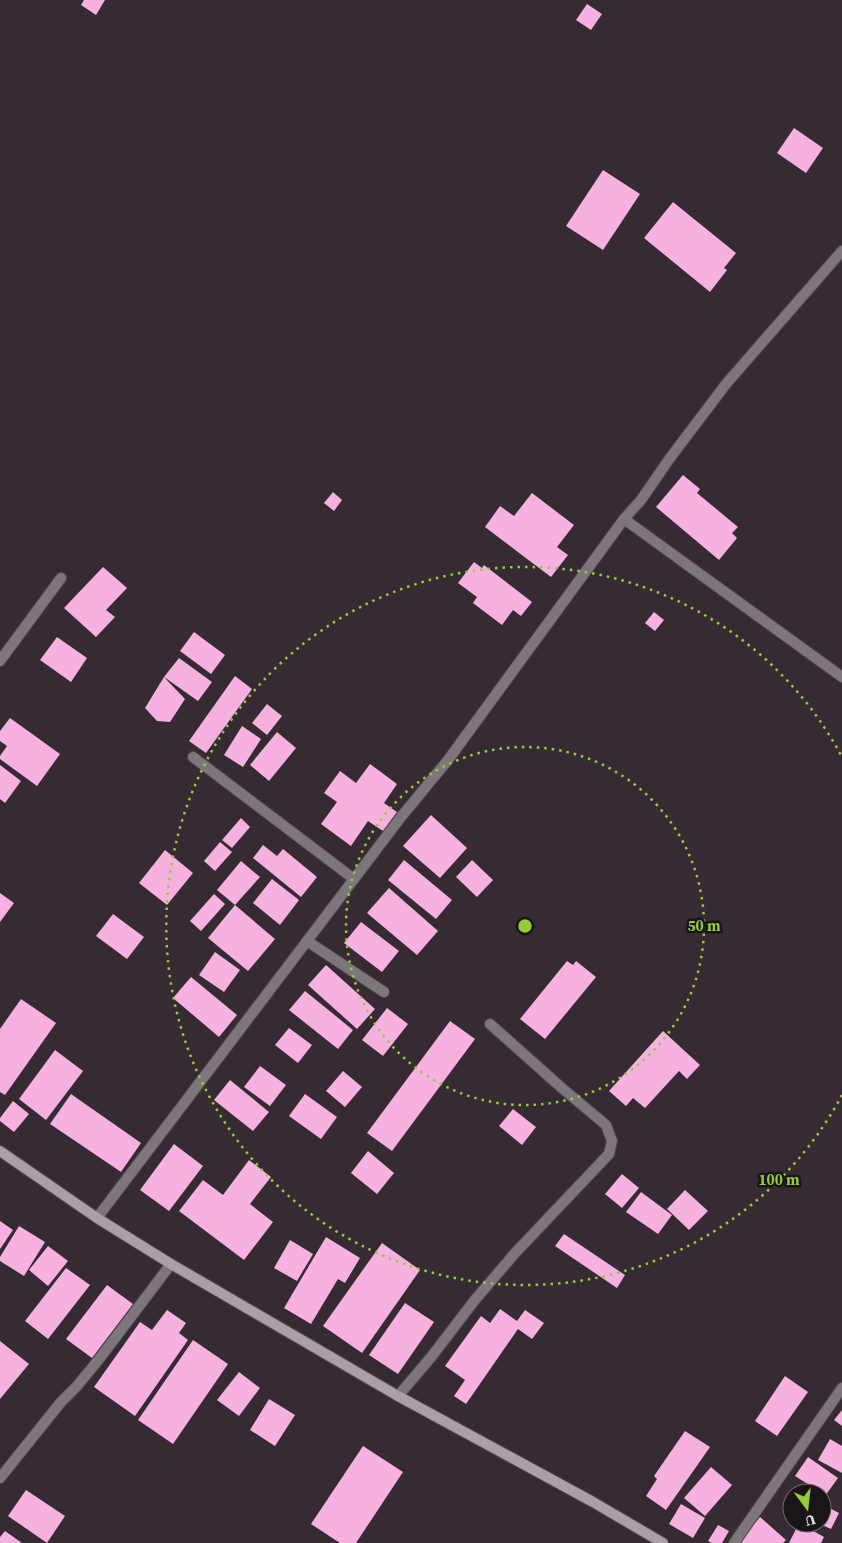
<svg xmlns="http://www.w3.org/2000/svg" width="842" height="1543" viewBox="0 0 842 1543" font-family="'Source Serif 4',serif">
<rect width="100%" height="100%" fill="#362b32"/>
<g fill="#f7b1e1">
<polygon points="84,0 105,0 96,15 81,5"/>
<polygon points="587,4 602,14 591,30 576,20"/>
<polygon points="794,128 823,148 806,173 777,153"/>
<polygon points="603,170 640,194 603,250 566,226"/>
<polygon points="673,202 736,253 724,268 727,270 710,292 644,238"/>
<polygon points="683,475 700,489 697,493 738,527 732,533 737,538 719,560 656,507"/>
<polygon points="333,492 342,500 334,511 324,503"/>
<polygon points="532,493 574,525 557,547 568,555 551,577 485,527 500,506 514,516"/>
<polygon points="474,562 482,568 484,565 532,602 521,616 513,610 502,625 473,603 477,597 458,583"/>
<polygon points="103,567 127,588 106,610 115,617 96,637 64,608"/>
<polygon points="654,612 664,620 655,631 645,623"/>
<polygon points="194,632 225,655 211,674 180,651"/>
<polygon points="57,637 87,658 71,682 40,660"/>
<polygon points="179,658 212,682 198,701 164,677 185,699 170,722 157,721 145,708 164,677"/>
<polygon points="235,676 252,689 206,753 189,741"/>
<polygon points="267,704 282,716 267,735 252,723"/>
<polygon points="10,718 60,754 37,786 0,759 0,756 7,746 0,741 0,731"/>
<polygon points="242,726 261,739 243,767 224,755"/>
<polygon points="277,732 296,748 269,781 250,765"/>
<polygon points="370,764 397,784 384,803 397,812 383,831 368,821 351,846 321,824 337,802 324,793 340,771 356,783"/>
<polygon points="0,765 21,781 5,803 0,799"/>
<polygon points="431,815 467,848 440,878 403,846"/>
<polygon points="241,818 250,827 232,848 222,840"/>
<polygon points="220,842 232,852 215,871 204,861"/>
<polygon points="263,845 277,856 283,849 317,877 301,897 253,858"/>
<polygon points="165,850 193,873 167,905 139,883"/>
<polygon points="404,860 452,900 436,919 388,880"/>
<polygon points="472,860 493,880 477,897 456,877"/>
<polygon points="241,861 260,877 235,905 217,890"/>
<polygon points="272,879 299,900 280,925 253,903"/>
<polygon points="389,888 438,931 417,955 367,913"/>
<polygon points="0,893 14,903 0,922"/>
<polygon points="214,894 225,904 201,931 190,921"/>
<polygon points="235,905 275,939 248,971 208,938"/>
<polygon points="113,914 144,937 127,959 96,936"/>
<polygon points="361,922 399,951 382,972 344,943"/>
<polygon points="215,952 240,970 224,992 199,975"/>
<polygon points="567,961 573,965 576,961 596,977 545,1039 520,1019"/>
<polygon points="326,965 375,1009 357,1029 308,985"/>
<polygon points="191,977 237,1015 219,1037 173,998"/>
<polygon points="305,991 353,1030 338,1049 289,1010"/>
<polygon points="21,999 56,1023 5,1095 0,1092 0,1029"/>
<polygon points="387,1008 408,1024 383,1056 362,1040"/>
<polygon points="450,1021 475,1039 392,1151 367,1133"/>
<polygon points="289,1028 312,1045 298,1063 275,1045"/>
<polygon points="663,1031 700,1065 687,1079 679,1071 645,1108 633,1098 626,1106 609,1091"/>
<polygon points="55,1050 83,1071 46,1120 19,1099"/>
<polygon points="260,1066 286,1085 270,1106 244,1087"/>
<polygon points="343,1071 362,1087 345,1107 326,1091"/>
<polygon points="230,1080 269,1112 253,1131 214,1100"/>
<polygon points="71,1094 141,1143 121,1172 50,1124"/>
<polygon points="305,1094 337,1117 321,1139 289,1116"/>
<polygon points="13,1101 29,1114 14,1132 0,1121 0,1118"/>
<polygon points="513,1109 536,1127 522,1145 499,1126"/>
<polygon points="174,1144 203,1166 169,1211 140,1190"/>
<polygon points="368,1151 394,1173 377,1194 351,1173"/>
<polygon points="249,1160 271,1177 250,1204 273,1222 244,1260 179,1211 203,1180 223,1195"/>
<polygon points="622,1174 639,1188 622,1208 605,1194"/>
<polygon points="685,1190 708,1211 689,1230 667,1209"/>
<polygon points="641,1192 672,1215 658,1234 626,1212"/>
<polygon points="0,1221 13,1230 0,1249"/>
<polygon points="19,1226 45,1242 24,1276 0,1261 0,1257"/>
<polygon points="564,1234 625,1275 617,1288 555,1246"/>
<polygon points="326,1237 360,1258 345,1283 338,1279 311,1324 284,1308"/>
<polygon points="290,1240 313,1254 297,1281 274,1268"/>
<polygon points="382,1243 420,1270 362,1353 323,1326"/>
<polygon points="48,1246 68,1261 48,1286 29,1270"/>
<polygon points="66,1268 90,1285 48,1339 25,1321"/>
<polygon points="107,1285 133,1304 92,1358 66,1339"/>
<polygon points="405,1303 434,1322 398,1374 369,1355"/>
<polygon points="500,1309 517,1321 525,1310 544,1323 532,1339 518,1329 466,1404 454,1396 465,1380 445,1366 481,1316 490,1323"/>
<polygon points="167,1310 186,1323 179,1333 188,1340 135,1416 94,1387 140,1322 152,1330"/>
<polygon points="193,1340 228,1364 173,1444 138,1420"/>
<polygon points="0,1341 29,1364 0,1399"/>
<polygon points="239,1372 260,1388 239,1416 217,1400"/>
<polygon points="785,1376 808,1392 777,1436 755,1421"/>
<polygon points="269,1399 295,1415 275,1446 250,1430"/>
<polygon points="842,1410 842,1426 834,1420"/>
<polygon points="685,1431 710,1447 666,1510 646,1496 657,1479 654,1476"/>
<polygon points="830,1439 842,1446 842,1473 818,1460"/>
<polygon points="363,1446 403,1472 356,1543 340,1543 311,1524"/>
<polygon points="808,1457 838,1478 825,1496 822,1493 795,1476"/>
<polygon points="711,1467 732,1485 705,1516 684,1498"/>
<polygon points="26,1490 65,1516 47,1543 8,1516"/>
<polygon points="681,1504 705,1518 693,1538 669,1524"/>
<polygon points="822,1504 839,1513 831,1529 818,1523 822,1523"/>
<polygon points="760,1517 786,1540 783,1543 738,1543"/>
<polygon points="799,1523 824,1537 821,1543 789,1543"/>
<polygon points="718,1525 729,1531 722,1543 712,1543 708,1541"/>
<polygon points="5,1531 22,1543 0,1543 0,1537"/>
</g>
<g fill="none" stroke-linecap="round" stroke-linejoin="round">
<defs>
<polyline id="lane" points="193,757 354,879"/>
<g id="street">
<polyline points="624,519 842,677"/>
<polyline points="0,661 61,578"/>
<polyline points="307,941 384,992"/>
<polyline points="97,1218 401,817 448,760 624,519 641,500 670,458 726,384 842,251"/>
<polyline points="398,1396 432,1356 474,1301 516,1252 609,1154 612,1141 606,1125 563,1089 490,1024"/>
<polyline points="0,1478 61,1402 77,1386 100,1358 171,1264"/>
<polyline points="734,1543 842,1388"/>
</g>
<polyline id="secondary" points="0,1151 97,1218 171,1264 398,1396 593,1502 663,1543"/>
</defs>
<use href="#lane" stroke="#53484f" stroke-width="12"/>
<use href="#street" stroke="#53484f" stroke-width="12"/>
<use href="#secondary" stroke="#53484f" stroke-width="12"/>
<use href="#lane" stroke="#7d777b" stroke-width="10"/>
<use href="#street" stroke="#7d777b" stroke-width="10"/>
<use href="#secondary" stroke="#a99fa5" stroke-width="10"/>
</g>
<g fill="none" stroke="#95cc3a" stroke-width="2.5" stroke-dasharray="2.5 5">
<circle cx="525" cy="926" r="179"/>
<path d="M842 1095A359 359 0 1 1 842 757"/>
</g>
<circle cx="525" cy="926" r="8" fill="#95cc3a" stroke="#1a1519" stroke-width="2.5"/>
<g font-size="15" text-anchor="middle" font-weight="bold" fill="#95cc3a" stroke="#1a1519" stroke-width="5" stroke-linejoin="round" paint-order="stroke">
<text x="704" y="931">50 m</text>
<text x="779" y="1185">100 m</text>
</g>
<g transform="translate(807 1508) rotate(165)"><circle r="24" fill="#1a1519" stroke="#6d676b"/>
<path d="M0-4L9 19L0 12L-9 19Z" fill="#95cc3a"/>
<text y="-8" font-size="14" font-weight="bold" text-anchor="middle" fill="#e9e1e6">U</text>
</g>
</svg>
